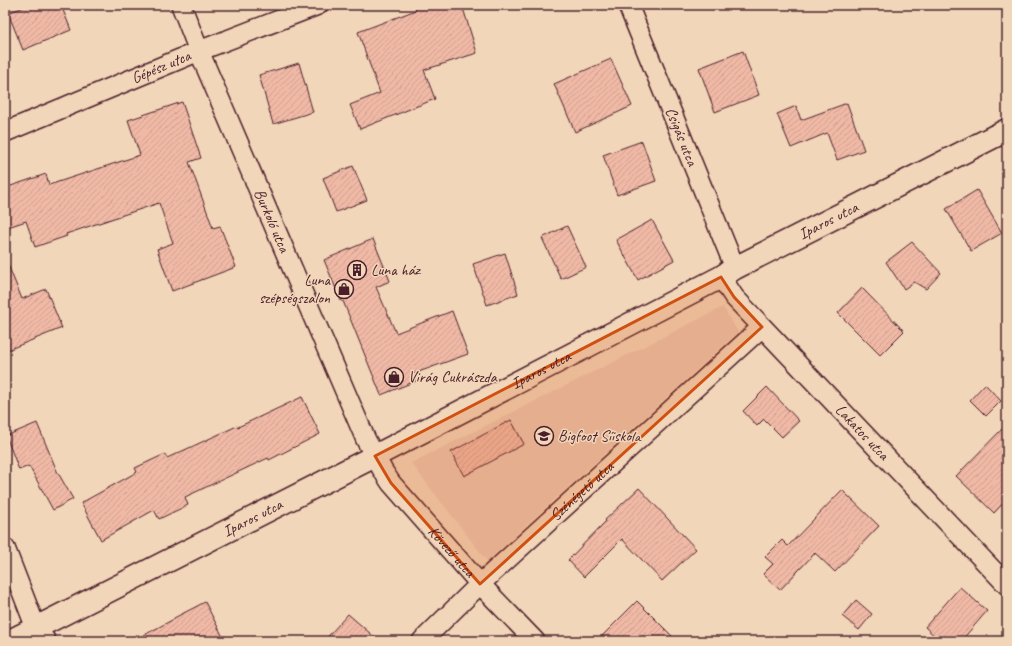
<svg xmlns="http://www.w3.org/2000/svg" width="1012" height="646" viewBox="0 0 1012 646" font-family="Caveat,sans-serif">
<defs>
<pattern id="building-hatch" width="6" height="6" patternUnits="userSpaceOnUse"><rect width="6" height="6" fill="#f0b9a6"/><path d="M-1 1l2-2M0 6l6-6M5 7l2-2" fill="none" stroke="#cf9f8f"/></pattern>
</defs>
<rect width="100%" height="100%" fill="#f2d6b9"/>
<filter id="ink" filterUnits="userSpaceOnUse"><feTurbulence type="fractalNoise" baseFrequency=".025" numOctaves="2"/><feDisplacementMap in="SourceGraphic" scale="8" xChannelSelector="R" yChannelSelector="G"/><feConvolveMatrix kernelMatrix="1 2 1 2 8 2 1 2 1" color-interpolation-filters="sRGB"/></filter>
<g filter="url(#ink)">
<polygon fill="#eac6ae" points="723,307 738,332 487,561 411,463"/>
<g fill="url(#building-hatch)" stroke="#4a1f2b">
<polygon points="29,5 61,5 71,30 23,50 8,13"/>
<polygon points="414,5 462,5 477,53 424,70 435,99 360,129 350,105 380,93 358,32 416,10"/>
<polygon points="743,51 759,95 715,112 699,68"/>
<polygon points="611,59 632,106 575,132 554,84"/>
<polygon points="299,63 313,112 273,124 259,75"/>
<polygon points="182,102 201,158 189,162 213,228 220,226 236,267 172,291 157,249 173,243 159,203 66,234 67,236 35,247 26,221 5,228 5,188 46,174 49,185 140,155 128,120"/>
<polygon points="847,103 864,150 837,160 827,133 791,148 777,114 796,106 801,120"/>
<polygon points="642,141 656,181 617,195 603,155"/>
<polygon points="353,166 367,200 336,212 323,178"/>
<polygon points="977,190 1002,233 971,251 946,209"/>
<polygon points="652,220 674,260 638,280 616,240"/>
<polygon points="567,226 586,267 561,279 542,238"/>
<polygon points="373,239 390,281 376,287 396,333 452,311 468,354 413,374 416,381 381,395 343,301 341,301 324,260"/>
<polygon points="912,242 941,273 926,289 914,282 904,289 886,262"/>
<polygon points="505,253 518,294 487,305 473,264"/>
<polygon points="5,260 6,260 22,299 46,289 62,328 5,351"/>
<polygon points="862,288 904,331 880,355 838,313"/>
<polygon points="985,384 1001,401 986,416 970,400"/>
<polygon points="767,387 799,421 782,437 764,419 757,426 743,411"/>
<polygon points="302,397 320,434 269,460 268,458 185,497 188,505 159,519 154,510 101,540 81,503 137,472 135,468 165,454 167,458 237,426 238,427"/>
<polygon points="511,420 524,444 464,476 451,452"/>
<polygon points="37,423 57,471 73,499 53,510 29,466 19,470 6,436"/>
<polygon points="1007,424 1007,499 994,513 956,476"/>
<polygon points="639,488 696,549 662,581 622,539 584,577 568,560 606,521 605,520"/>
<polygon points="842,490 879,526 835,572 815,553 780,590 763,574 773,564 765,557 782,540 788,546"/>
<polygon points="960,587 987,611 961,641 940,641 925,627"/>
<polygon points="856,600 872,614 859,630 842,616"/>
<polygon points="637,601 677,641 597,641"/>
<polygon points="205,602 225,641 133,641 174,619 174,618"/>
<polygon points="348,614 379,641 324,641"/>
</g>
<g fill="none" stroke-linecap="round" stroke-linejoin="round">
<defs>
<g id="street">
<path id="s1" d="M181 5 199 51 366 440 383 471 391 483 480 584 535 641"/>
<path id="s2" d="M628 5 735 268"/>
<path id="s3" d="M5 132 199 51 318 5"/>
<path id="s4" d="M721 277 734 297 1007 585"/>
<polyline points="5,548 36,628 46,641"/>
<path id="s5" d="M422 641 480 584 762 327"/>
</g>
<g id="secondary">
<path id="s6" d="M10 641 375 456 721 277 735 268 1007 130"/>
</g>
</defs>
<use href="#street" stroke="#4a1f2b" stroke-width="22"/>
<use href="#secondary" stroke="#4a1f2b" stroke-width="25"/>
<use href="#street" stroke="#f2d6b9" stroke-width="19"/>
<use href="#secondary" stroke="#f2d6b9" stroke-width="22"/>
</g>
</g>
<path fill="#d05011" fill-opacity="0.2" stroke="#d05011" stroke-width="3" stroke-linejoin="round" d="M721 277 734 297 762 327 480 584 391 483 375 456Z"/>
<defs>
<symbol id="building-ring" viewBox="-11 -11 22 22"><circle r="9.5" fill="#f2d6b9" stroke="#4a1f2b" stroke-width="1.5"/><path d="M-4-6H4V6H1V3H-1V6H-4ZM-2.5-4.3h1.7v1.8h-1.7ZM.8-4.3h1.7v1.8H.8ZM-2.5-1h1.7V.8h-1.7ZM.8-1h1.7V.8H.8Z" fill="#4a1f2b"/></symbol>
<symbol id="shop-ring" viewBox="-11 -11 22 22"><circle r="9.5" fill="#f2d6b9" stroke="#4a1f2b" stroke-width="1.5"/><path d="M-5-2.5h2.3a2.7 3.5 0 0 1 5.4 0H5L5.5 6h-11ZM-1.5-2.5h3a1.5 2.3 0 0 0-3 0Z" fill="#4a1f2b"/></symbol>
<symbol id="school-ring" viewBox="-11 -11 22 22"><circle r="9.5" fill="#f2d6b9" stroke="#4a1f2b" stroke-width="1.5"/><path d="M0-5L7-2L0 1L-7-2ZM-4 1L0 2.5L4 1V4Q0 6-4 4Z" fill="#4a1f2b"/></symbol>
</defs>
<g fill-rule="evenodd">
<use href="#building-ring" x="346" y="259" width="22" height="22"/>
<use href="#shop-ring" x="333" y="278" width="22" height="22"/>
<use href="#shop-ring" x="383" y="366" width="22" height="22"/>
<use href="#school-ring" x="533" y="425" width="22" height="22"/>
</g>
<g text-anchor="middle" dominant-baseline="central" stroke-width="3" stroke-linejoin="round" paint-order="stroke">
<g font-size="16" fill="#4a1f2b" stroke="#f2d6b9">
<text stroke="none"><textPath href="#s3" startOffset="169">Gépész utca</textPath></text>
<text stroke="none"><textPath href="#s2" startOffset="142">Csigás utca</textPath></text>
<text stroke="none"><textPath href="#s1" startOffset="234">Burkoló utca</textPath></text>
<text stroke="none"><textPath href="#s6" startOffset="920">Iparos utca</textPath></text>
<text stroke="none"><textPath href="#s6" startOffset="596">Iparos utca</textPath></text>
<text stroke="none"><textPath href="#s4" startOffset="210">Lakatos utca</textPath></text>
<text stroke="none"><textPath href="#s5" startOffset="219">Szénégető utca</textPath></text>
<text stroke="none"><textPath href="#s6" startOffset="272">Iparos utca</textPath></text>
<text stroke="none"><textPath href="#s1" startOffset="614">Kövező utca</textPath></text>
</g>
<g font-size="16" fill="#4a1f2b" stroke="#f2d6b9" text-anchor="start">
<text x="371" y="270">Luna ház</text>
<text x="330" y="280" text-anchor="end">Luna<tspan x="330" dy="18">szépségszalon</tspan></text>
<text x="408" y="377">Virág Cukrászda</text>
<text x="558" y="436">Bigfoot Síiskola</text>
</g>
</g>
<rect width="1012" height="646" fill="none" stroke="#f2d6b9" stroke-width="20"/>
<rect x="10" y="10" width="992" height="626" fill="none" stroke="#4a1f2b" stroke-width="1.5" filter="url(#ink)"/>
</svg>
